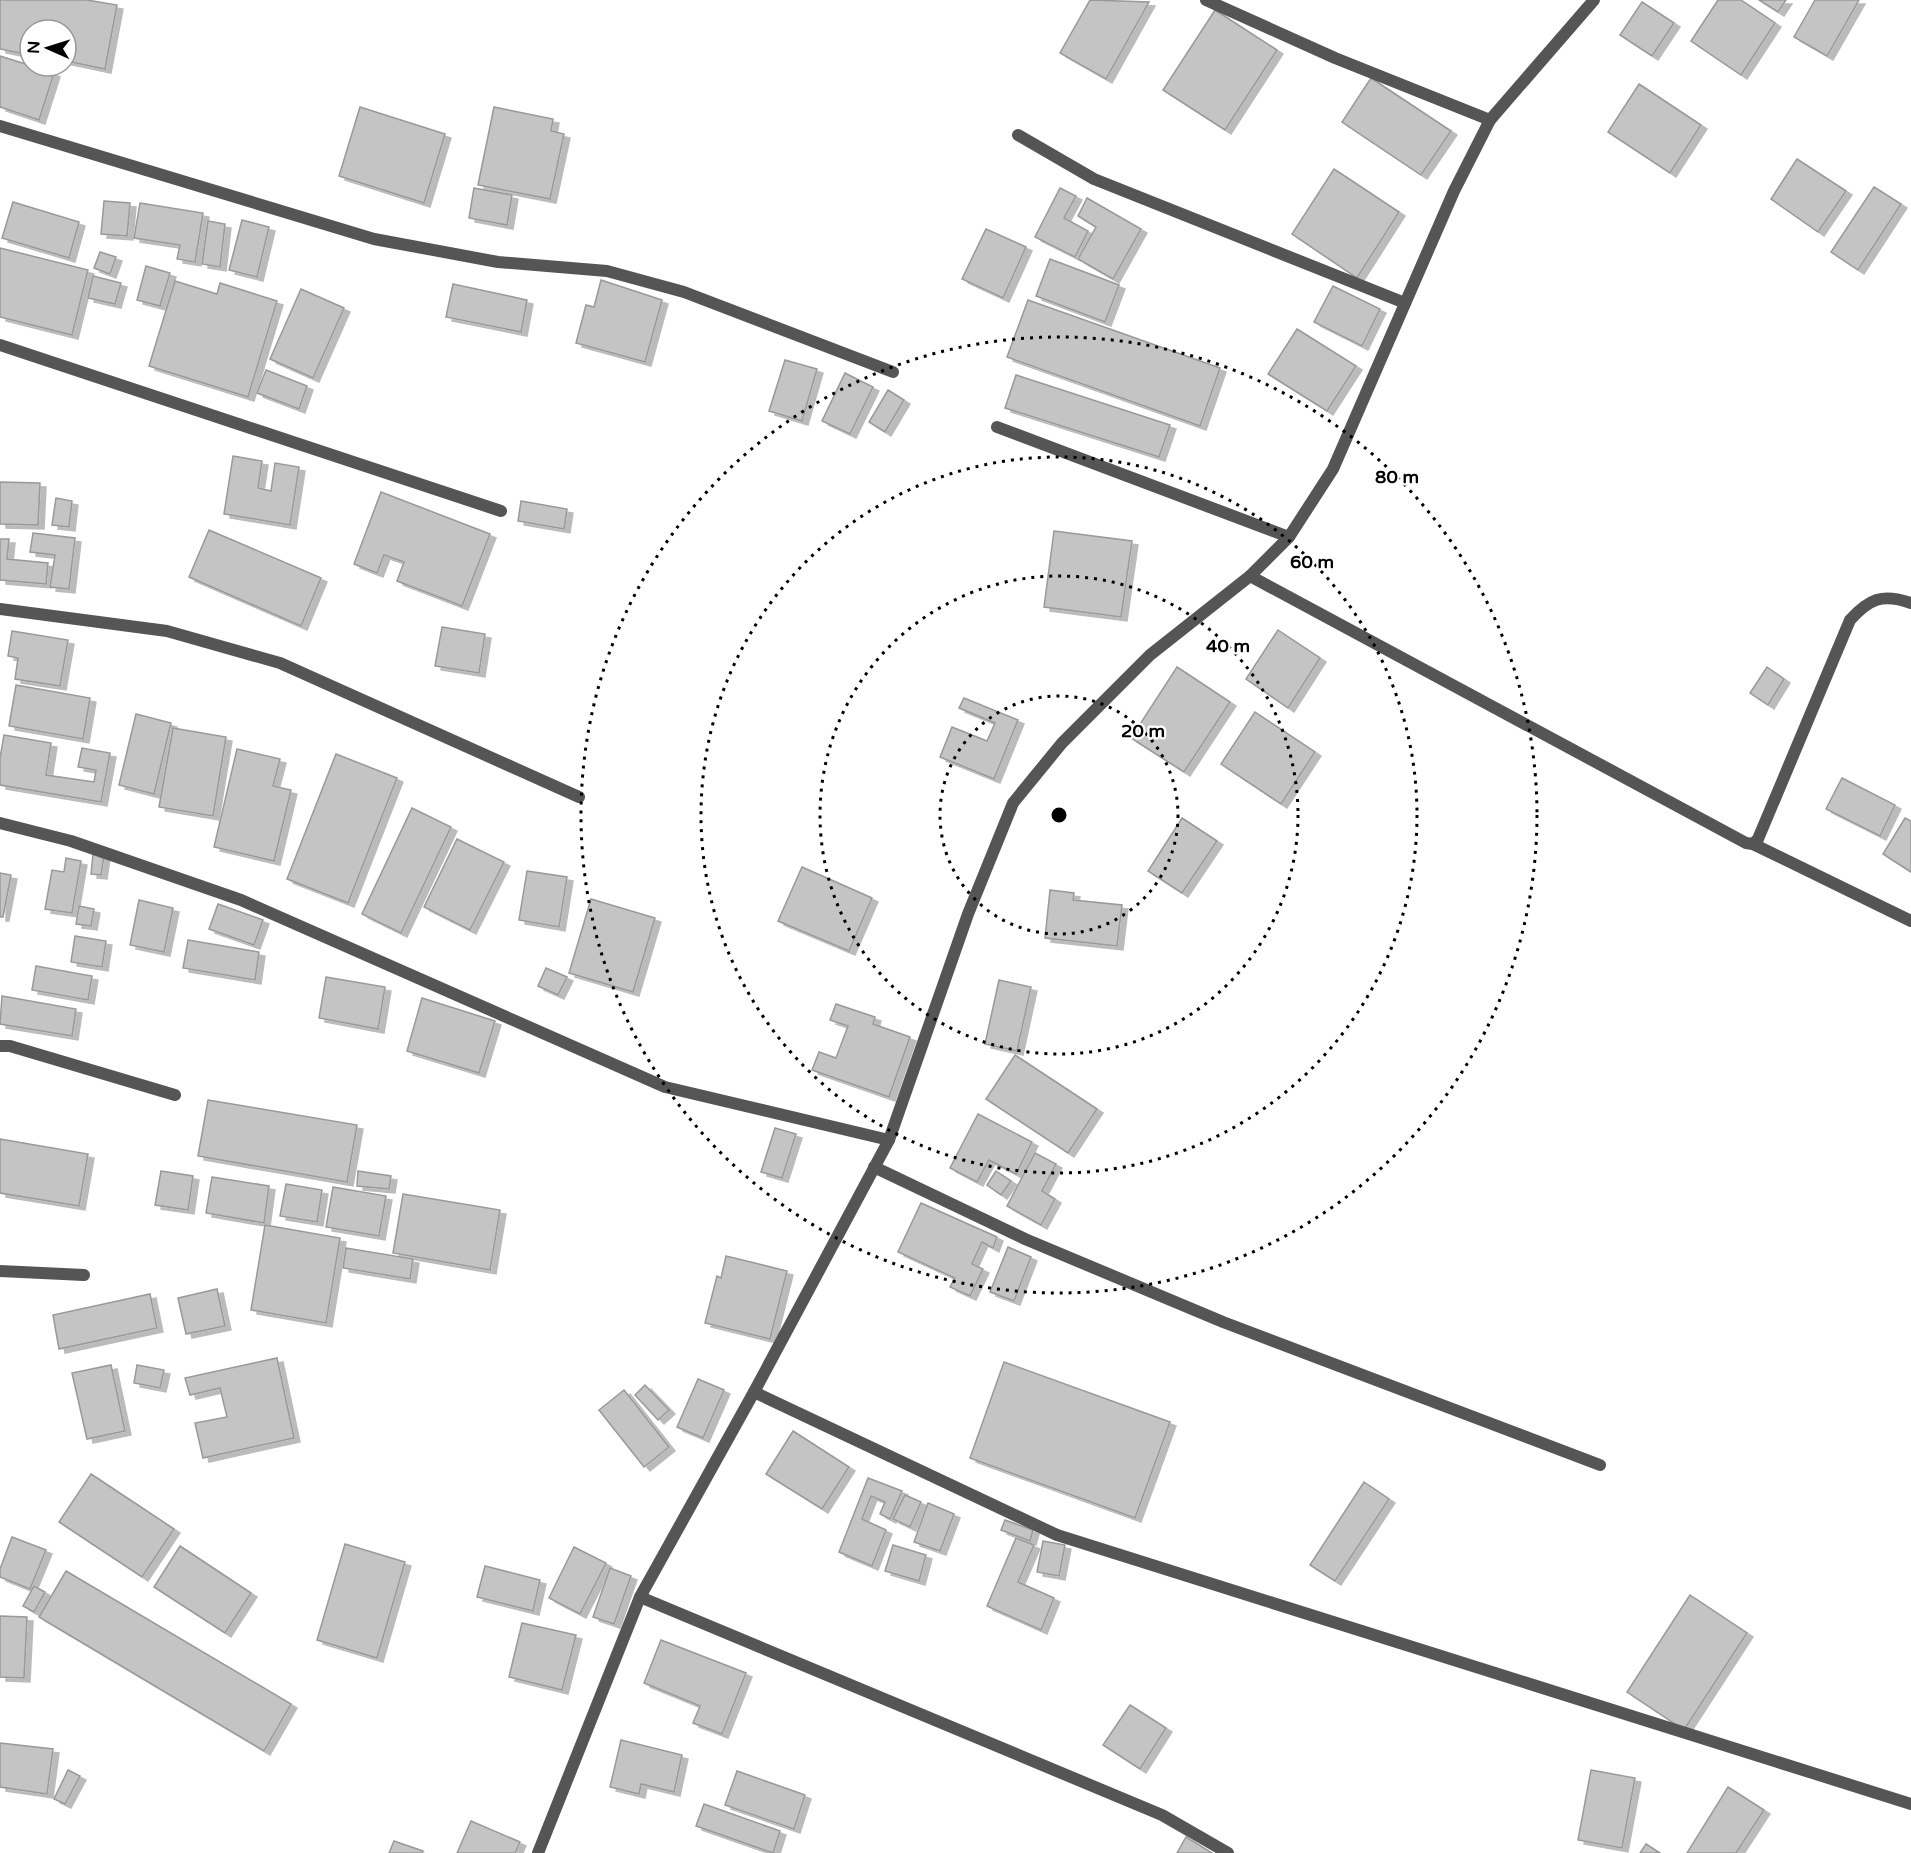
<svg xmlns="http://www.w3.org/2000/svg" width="1911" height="1853" viewBox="0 0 1911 1853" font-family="'Varela Round',sans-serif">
<defs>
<filter id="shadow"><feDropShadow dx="6" dy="4" stdDeviation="0" flood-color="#0004"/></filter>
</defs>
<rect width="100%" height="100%" fill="#fff"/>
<g fill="#c4c4c4" stroke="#999" stroke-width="1.5" filter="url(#shadow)">
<polygon points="0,0 87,0 117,5 105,69 66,61 66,30 30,30 30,55 0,49"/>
<polygon points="1090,0 1149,2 1106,79 1060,53"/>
<polygon points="1718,0 1741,0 1775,23 1741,75 1691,41"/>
<polygon points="1759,0 1786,0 1778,12"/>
<polygon points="1815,0 1859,0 1827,56 1794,37"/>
<polygon points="1642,2 1674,23 1652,56 1620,35"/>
<polygon points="1215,10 1277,50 1225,130 1163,90"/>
<polygon points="0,56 54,73 39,120 0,107"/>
<polygon points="1371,78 1451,131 1421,175 1342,122"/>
<polygon points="1639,84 1701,125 1670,173 1608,132"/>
<polygon points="360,107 445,134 424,203 339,176"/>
<polygon points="494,107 553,119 551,131 564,134 550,199 478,185"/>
<polygon points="1797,159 1846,191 1818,232 1771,199"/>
<polygon points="1334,169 1399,212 1357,278 1292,234"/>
<polygon points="1874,187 1901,204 1858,270 1831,252"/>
<polygon points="474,188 512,195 507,225 469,218"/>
<polygon points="1060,188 1076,196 1064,218 1088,231 1075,257 1035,237"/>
<polygon points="1087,198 1141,229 1113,279 1078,259 1096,227 1078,216"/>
<polygon points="104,201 130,203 127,236 101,234"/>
<polygon points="13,202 79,222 69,258 2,238"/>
<polygon points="140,203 203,213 195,262 177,259 180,245 134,238"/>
<polygon points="242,220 269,227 257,277 229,270"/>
<polygon points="208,221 225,224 220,267 202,264"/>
<polygon points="986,229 1026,247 1003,298 962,279"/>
<polygon points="0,248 88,270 72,335 0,317"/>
<polygon points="100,252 116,257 110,274 94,268"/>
<polygon points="1050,259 1119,285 1105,322 1036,296"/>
<polygon points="146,266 170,273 160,306 137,300"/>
<polygon points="93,276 121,283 115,304 88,298"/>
<polygon points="601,280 662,300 645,362 576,343 586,305 594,307"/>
<polygon points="175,281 217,294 220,283 277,301 248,397 149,366"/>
<polygon points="453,284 527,300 521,332 446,317"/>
<polygon points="1333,286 1380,309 1362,346 1314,322"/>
<polygon points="301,289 344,308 313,378 270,359"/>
<polygon points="1028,300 1220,368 1200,426 1007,357"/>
<polygon points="1297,329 1356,366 1327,411 1268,374"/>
<polygon points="785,360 817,369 802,421 769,411"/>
<polygon points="266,370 307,386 299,409 257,393"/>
<polygon points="845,373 873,387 850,434 822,421"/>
<polygon points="1016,375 1170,425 1159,457 1005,408"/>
<polygon points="888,390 904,400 885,432 869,422"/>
<polygon points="233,456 262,461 258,488 271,491 275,463 299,467 290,525 224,514"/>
<polygon points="0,482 40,483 38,525 0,524"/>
<polygon points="381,492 490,534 462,606 397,581 404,562 384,555 377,573 354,564"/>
<polygon points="56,498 72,501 69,527 52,525"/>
<polygon points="521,501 567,509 564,529 518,521"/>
<polygon points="209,530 321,578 301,626 189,577"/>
<polygon points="1054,531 1132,541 1121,617 1044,607"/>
<polygon points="33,533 75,538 69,589 50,587 55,555 30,552"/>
<polygon points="0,539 9,539 7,559 48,563 46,584 0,580"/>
<polygon points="442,627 485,634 479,673 435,666"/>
<polygon points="1278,630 1320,658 1288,708 1246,679"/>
<polygon points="12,631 68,640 60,686 15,679 18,658 8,656"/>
<polygon points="1177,667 1230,702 1184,772 1131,738"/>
<polygon points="1767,667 1784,679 1768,705 1750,693"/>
<polygon points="16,685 90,698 83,739 9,726"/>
<polygon points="964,698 1018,720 994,779 940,757 952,727 987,741 995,723 959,708"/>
<polygon points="1255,712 1315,752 1281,804 1221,764"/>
<polygon points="136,714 171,723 154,794 119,785"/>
<polygon points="173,728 226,737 213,816 159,807"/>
<polygon points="4,735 51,743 46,775 94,782 96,770 78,767 82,748 110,753 101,802 0,785 0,758"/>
<polygon points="237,749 280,759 273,786 291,790 274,861 214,847"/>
<polygon points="336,754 397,778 348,903 287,879"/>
<polygon points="1842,778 1895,805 1880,836 1826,809"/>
<polygon points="412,808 451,827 401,933 362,914"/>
<polygon points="1182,818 1217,841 1182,893 1148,871"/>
<polygon points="1905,818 1911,821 1911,872 1883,854"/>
<polygon points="457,839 504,862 470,930 424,907"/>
<polygon points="93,854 104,855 101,875 91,874"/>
<polygon points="66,858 81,861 72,913 45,909 52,870 64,872"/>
<polygon points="802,867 872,898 849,951 778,921"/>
<polygon points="527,871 567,877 559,927 519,920"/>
<polygon points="0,873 11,875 3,917 0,917"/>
<polygon points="1050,890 1074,893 1073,900 1122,905 1117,946 1045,938"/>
<polygon points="591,899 655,918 633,992 569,973"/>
<polygon points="139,900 173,908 164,952 130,945"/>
<polygon points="218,904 263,920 254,945 209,929"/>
<polygon points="79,906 94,909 91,926 76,924"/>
<polygon points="75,936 106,941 102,967 71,962"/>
<polygon points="188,940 259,952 255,980 183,968"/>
<polygon points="36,966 92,976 88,1000 32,990"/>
<polygon points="546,968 567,977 558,995 538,986"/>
<polygon points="326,977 385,987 378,1029 319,1018"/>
<polygon points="999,980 1031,987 1017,1051 985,1044"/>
<polygon points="2,996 76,1009 72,1036 0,1024"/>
<polygon points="422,998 495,1021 479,1073 407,1051"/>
<polygon points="836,1004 875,1017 873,1024 910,1037 889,1097 812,1070 819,1052 836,1058 848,1026 830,1020"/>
<polygon points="1015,1055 1097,1109 1068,1153 986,1099"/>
<polygon points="208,1100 357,1125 347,1182 198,1156"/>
<polygon points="978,1114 1032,1142 1016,1174 989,1160 977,1182 950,1168"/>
<polygon points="775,1128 796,1134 782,1178 761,1172"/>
<polygon points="0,1139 88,1154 79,1206 0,1193"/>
<polygon points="1035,1153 1056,1164 1042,1191 1055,1199 1041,1225 1007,1206"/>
<polygon points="161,1171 193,1176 188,1210 155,1205"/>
<polygon points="358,1171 391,1176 389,1189 357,1186"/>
<polygon points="996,1171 1011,1181 1001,1195 987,1185"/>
<polygon points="212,1177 269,1186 264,1223 206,1213"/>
<polygon points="286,1184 322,1190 317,1222 280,1216"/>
<polygon points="333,1187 386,1196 379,1236 326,1227"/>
<polygon points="403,1194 500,1210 490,1270 393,1253"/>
<polygon points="921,1203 997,1237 993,1248 982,1242 972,1264 983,1269 970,1296 950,1287 955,1278 898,1252"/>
<polygon points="265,1225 340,1238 326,1323 251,1310"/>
<polygon points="1008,1247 1031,1257 1014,1301 990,1292"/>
<polygon points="346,1248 413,1259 410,1279 343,1268"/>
<polygon points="726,1256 787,1271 770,1339 705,1323 717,1276 721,1278"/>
<polygon points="217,1289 225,1326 186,1334 178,1298"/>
<polygon points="150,1294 157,1328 59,1349 53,1315"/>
<polygon points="277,1358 294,1438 203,1458 195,1423 227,1417 220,1388 190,1395 185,1378"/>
<polygon points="1004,1362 1170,1422 1135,1518 970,1458"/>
<polygon points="111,1365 125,1431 87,1439 72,1373"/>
<polygon points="137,1365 164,1370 160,1388 134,1383"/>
<polygon points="698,1379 724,1390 703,1438 677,1427"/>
<polygon points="645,1385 669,1410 658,1420 635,1395"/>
<polygon points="624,1390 669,1447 644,1467 599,1410"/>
<polygon points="793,1431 849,1467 822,1509 766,1474"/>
<polygon points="91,1474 174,1529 142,1577 59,1522"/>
<polygon points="868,1478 902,1491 890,1519 880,1514 885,1502 871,1496 862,1519 886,1530 872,1566 839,1552"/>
<polygon points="1364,1482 1389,1499 1335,1581 1310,1565"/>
<polygon points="905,1495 921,1502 910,1527 893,1519"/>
<polygon points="928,1503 954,1514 940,1551 914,1542"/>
<polygon points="1005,1520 1033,1530 1030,1541 1001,1530"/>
<polygon points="12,1537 46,1550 30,1589 0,1577 0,1569"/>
<polygon points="1016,1538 1034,1545 1018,1582 1054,1598 1041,1630 987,1606"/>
<polygon points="1043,1541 1065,1545 1059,1576 1037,1572"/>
<polygon points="345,1544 405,1562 377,1658 317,1640"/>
<polygon points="893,1545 926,1555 919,1581 885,1571"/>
<polygon points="180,1546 251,1593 225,1633 154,1587"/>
<polygon points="574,1547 606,1563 580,1614 549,1598"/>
<polygon points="485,1566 540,1580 533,1611 477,1597"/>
<polygon points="610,1568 631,1576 614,1624 593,1617"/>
<polygon points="66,1571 291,1704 264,1751 39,1617"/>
<polygon points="34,1586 45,1592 34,1612 23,1606"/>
<polygon points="1690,1595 1747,1633 1684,1730 1627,1692"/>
<polygon points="0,1616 27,1617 24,1678 0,1677"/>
<polygon points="522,1623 576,1635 562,1690 509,1677"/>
<polygon points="661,1640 746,1673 722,1734 693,1723 700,1706 644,1683"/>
<polygon points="1130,1705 1166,1728 1140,1769 1103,1745"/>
<polygon points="621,1740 682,1755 674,1792 641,1784 639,1794 610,1787"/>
<polygon points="0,1743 53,1749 47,1794 0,1787"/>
<polygon points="68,1770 80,1776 65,1804 54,1799"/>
<polygon points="1591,1770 1635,1778 1622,1848 1578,1840"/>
<polygon points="737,1771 805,1795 794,1829 725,1805"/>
<polygon points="1728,1787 1764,1810 1736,1853 1687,1853"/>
<polygon points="704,1804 780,1831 773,1853 696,1826"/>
<polygon points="471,1821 520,1842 515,1853 457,1853"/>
<polygon points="1186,1837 1212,1853 1177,1853"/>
<polygon points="394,1841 423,1851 422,1853 389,1853"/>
<polygon points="1646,1844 1660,1853 1640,1853"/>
</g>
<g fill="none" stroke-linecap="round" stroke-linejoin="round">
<g stroke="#555" stroke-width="12">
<polyline points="1206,0 1335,58 1490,120"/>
<polyline points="0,126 374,239 498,262 607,271 684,292 893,372"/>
<polyline points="1018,135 1094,179 1405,303"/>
<polyline points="0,345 501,511"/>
<polyline points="997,427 1289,537"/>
<path d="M1250 576 1746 843 1753 844 1758 839 1850 620C1869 599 1882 593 1911 603"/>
<polyline points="0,609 167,631 280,663 579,797"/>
<polyline points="0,823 71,841 241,900 665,1087 889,1140"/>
<polyline points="1753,844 1911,921"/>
<polyline points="0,1046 10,1046 175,1095"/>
<polyline points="874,1167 1025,1239 1223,1322 1600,1465"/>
<polyline points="0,1271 84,1275"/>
<polyline points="754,1392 1057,1535 1911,1804"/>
<polyline points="640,1597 1162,1815 1228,1853"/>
<polyline points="538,1853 640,1597 754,1392 889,1140 968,914 1013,803 1062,743 1150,655 1250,576 1289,537 1333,469 1454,191 1490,120 1594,0"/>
</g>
</g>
<g fill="none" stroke="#000" stroke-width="3" stroke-dasharray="3 6">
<circle cx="1059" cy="815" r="119"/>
<circle cx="1059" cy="815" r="239"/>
<circle cx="1059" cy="815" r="358"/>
<circle cx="1059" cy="815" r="478"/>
</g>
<circle cx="1059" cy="815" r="9" fill="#000" stroke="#fff" stroke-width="3"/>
<g font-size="18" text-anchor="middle" font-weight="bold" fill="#000" stroke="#fff" stroke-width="4.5" stroke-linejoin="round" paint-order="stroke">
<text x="1397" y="483">80 m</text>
<text x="1312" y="568">60 m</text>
<text x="1228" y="652">40 m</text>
<text x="1143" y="737">20 m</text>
</g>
<g transform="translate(48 48) rotate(273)"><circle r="28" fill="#ffffff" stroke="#999999" stroke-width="1.5"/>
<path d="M0-4.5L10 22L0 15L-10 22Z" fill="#000000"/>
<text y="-9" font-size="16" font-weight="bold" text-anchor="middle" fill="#000000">N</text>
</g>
</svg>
